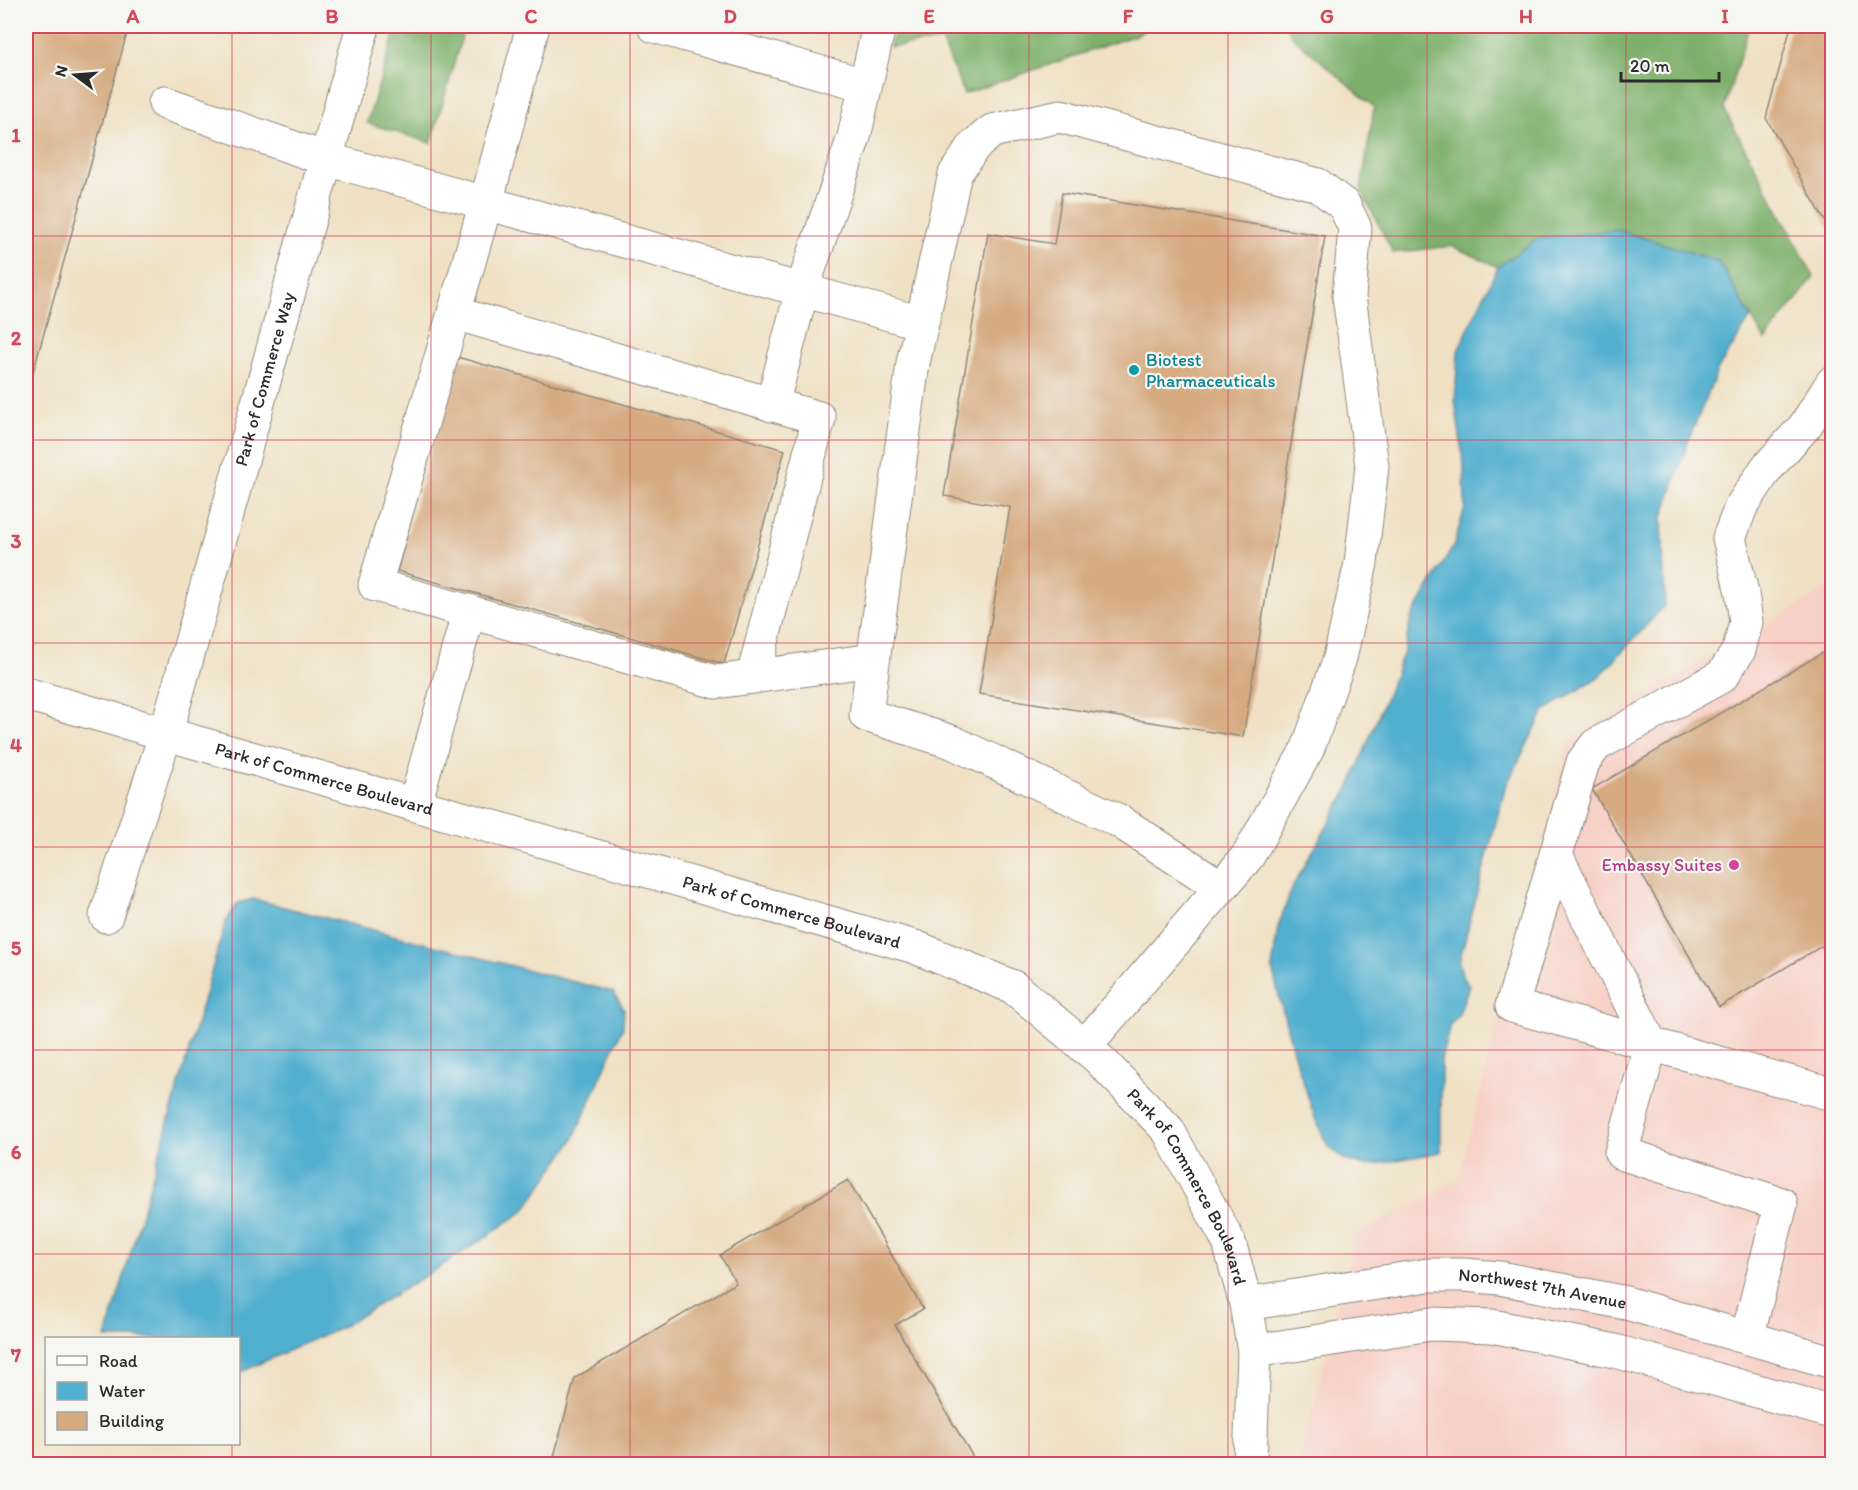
<svg xmlns="http://www.w3.org/2000/svg" width="1858" height="1490" viewBox="0 0 1858 1490" font-family="Itim,sans-serif">
<rect width="100%" height="100%" fill="#f6f6f2"/>
<filter id="ink" filterUnits="userSpaceOnUse"><feTurbulence type="fractalNoise" baseFrequency=".0167" numOctaves="2"/><feDisplacementMap in="SourceGraphic" scale="12" xChannelSelector="R" yChannelSelector="G"/><feConvolveMatrix kernelMatrix="1 2 1 2 8 2 1 2 1" color-interpolation-filters="sRGB"/></filter>
<filter id="wash" filterUnits="userSpaceOnUse"><feTurbulence type="fractalNoise" baseFrequency=".008" numOctaves="4" result="noise"/><feDisplacementMap in="SourceGraphic" scale="24" xChannelSelector="R" yChannelSelector="G"/><feGaussianBlur stdDeviation="1.35" result="paint"/><feColorMatrix in="noise" values="0 0 0 0 0 0 0 0 0 0 0 0 0 0 0 0 0 1.4 0 .05"/><feComposite in="paint" operator="in"/></filter>
<g filter="url(#wash)">
<rect width="100%" height="100%" fill="#f0e1c5"/>
<polygon fill="#f7d1c8" points="1832,585 1832,1464 1299,1464 1355,1235 1458,1180 1569,741"/>
<g fill="#7eb06c" stroke="#546e4c" stroke-width="1.5">
<polygon points="397,26 465,26 431,143 367,123"/>
<polygon points="896,26 1153,26 1133,36 964,94 942,41 890,47"/>
<polygon points="1285,26 1749,26 1724,109 1814,277 1765,340 1718,261 1538,238 1498,267 1452,246 1393,253 1361,190 1374,107 1293,37"/>
</g>
<g fill="#51afcf" stroke="#3e6d7d" stroke-width="1.5">
<polygon points="1618,230 1718,261 1751,317 1718,369 1689,439 1662,520 1665,605 1599,677 1544,711 1505,788 1459,962 1462,975 1469,986 1459,1014 1450,1025 1441,1059 1441,1152 1365,1166 1345,1160 1328,1146 1315,1118 1293,1051 1272,968 1278,927 1292,888 1351,784 1404,652 1411,618 1453,547 1465,508 1464,466 1455,400 1458,351 1486,291 1498,267 1538,238"/>
<polygon points="253,899 613,992 624,1009 623,1027 573,1140 524,1211 451,1260 345,1325 239,1373 238,1338 106,1338 226,921 238,903"/>
</g>
<g id="blocks">
<g fill="#d6ab81">
<polygon points="26,26 129,26 26,398"/>
<polygon points="1791,26 1832,26 1832,233 1766,118"/>
<polygon points="1062,193 1325,236 1243,737 979,694 1010,507 944,496 988,233 1054,244"/>
<polygon points="457,357 785,450 724,664 397,571"/>
<polygon points="1832,647 1832,940 1719,1007 1592,789"/>
<polygon points="848,1180 923,1309 895,1325 977,1464 552,1464 575,1378 736,1283 720,1255"/>
</g>
</g>
</g>
<g filter="url(#ink)">
<use href="#blocks" fill-opacity="0" stroke="#8e8678" stroke-width="1.5"/>
<g fill="none" stroke-linecap="round" stroke-linejoin="round">
<defs>
<g id="minor">
<polyline points="533,26 486,203 375,585 716,682 873,660"/>
<polyline points="654,26 865,85"/>
<polyline points="165,103 326,159 922,323"/>
<polyline points="454,313 819,418 753,677"/>
<polyline points="1832,383 1805,426 1766,469 1741,507 1729,538 1742,593 1746,622 1739,650 1722,676 1596,745 1583,762 1512,1006 1832,1094"/>
<polyline points="772,405 802,290 854,137 879,26"/>
<path id="s1" d="M26 694 915 947 1013 987 1097 1057 1168 1130 1229 1242 1246 1304 1254 1351 1250 1464"/>
<polyline points="415,804 469,611"/>
<polyline points="1556,855 1651,1044 1621,1153 1781,1204 1747,1338"/>
<path id="s2" d="M106 916 166 733 363 26"/>
<polyline points="1084,1047 1248,856 1308,748 1340,658 1361,563 1372,466 1349,296 1355,228 1344,205 1318,185 1060,116 992,131 974,146 955,174 913,363 866,715 952,742 1119,821 1221,887"/>
<path id="s3" d="M1246 1304 1428 1275H1464L1500 1278 1626 1303 1832 1362"/>
<polyline points="1254,1351 1431,1324 1492,1326 1615,1351 1832,1412"/>
</g>
</defs>
<use href="#minor" stroke="#8e8678" stroke-width="35"/>
<use href="#minor" stroke="#fff" stroke-width="33"/>
</g>
</g>
<path fill="none" stroke="#d1495b" stroke-width="1.5" stroke-opacity="0.55" d="M232 26V1338M431 26V1464M630 26V1464M829 26V1464M1029 26V1464M1228 26V1464M1427 26V1464M1626 26V1464M26 236H1832M26 440H1832M26 643H1832M26 847H1832M26 1050H1832M26 1254H1832M232 1444V1464"/>
<circle fill="#0f9aa8" stroke="#f6f6f2" stroke-width="2" cx="1134" cy="370" r="6"/>
<circle fill="#d1479c" stroke="#f6f6f2" stroke-width="2" cx="1734" cy="865" r="6"/>
<g text-anchor="middle" dominant-baseline="central" stroke-width="4.5" stroke-linejoin="round" paint-order="stroke">
<g font-size="18" fill="#0d838f" stroke="#f6f6f2" text-anchor="start">
<text x="1146" y="360">Biotest<tspan x="1146" dy="21">Pharmaceuticals</tspan></text>
</g>
<g font-size="18" fill="#2b2b2b" stroke="#f6f6f2">
<text stroke="none"><textPath href="#s2" startOffset="560">Park of Commerce Way</textPath></text>
<text stroke="none"><textPath href="#s1" startOffset="310">Park of Commerce Boulevard</textPath></text>
<text stroke="none"><textPath href="#s1" startOffset="796">Park of Commerce Boulevard</textPath></text>
<text stroke="none"><textPath href="#s1" startOffset="1300">Park of Commerce Boulevard</textPath></text>
<text stroke="none"><textPath href="#s3" startOffset="300">Northwest 7th Avenue</textPath></text>
</g>
<g font-size="18" fill="#b23c85" stroke="#f6f6f2" text-anchor="end">
<text x="1722" y="865">Embassy Suites</text>
</g>
</g>
<rect width="1858" height="1490" fill="none" stroke="#f6f6f2" stroke-width="66"/>
<rect x="45" y="1337" width="195" height="108" fill="#f6f6f2" stroke="#a5a5a2" stroke-width="1.5"/>
<rect x="57" y="1356" width="30" height="9" fill="#ffffff" stroke="#a5a5a2" stroke-width="1.5"/>
<text x="99" y="1367" font-size="18" fill="#2b2b2b">Road</text>
<rect x="57" y="1382" width="30" height="18" fill="#51afcf" stroke="#a5a5a2" stroke-width="1.5"/>
<text x="99" y="1397" font-size="18" fill="#2b2b2b">Water</text>
<rect x="57" y="1412" width="30" height="18" fill="#d6ab81" stroke="#a5a5a2" stroke-width="1.5"/>
<text x="99" y="1427" font-size="18" fill="#2b2b2b">Building</text>
<g transform="translate(75 75) rotate(286)" stroke="#f6f6f2" stroke-width="4.5" paint-order="stroke">
<path d="M0-4.5L10 22L0 15L-10 22Z" fill="#2b2b2b"/>
<text y="-9" font-size="16" font-weight="bold" text-anchor="middle" fill="#2b2b2b">N</text>
</g>
<path d="M1621 72v9h98v-9" fill="none" stroke="#2b2b2b" stroke-width="3"/>
<text x="1630" y="72" font-size="18" fill="#2b2b2b" stroke="#f6f6f2" stroke-width="4.5" paint-order="stroke">20 m</text>
<rect x="33" y="33" width="1792" height="1424" fill="none" stroke="#d1495b" stroke-width="2"/>
<g font-size="20" text-anchor="middle" font-weight="bold" fill="#d1495b">
<text x="133" y="23">A</text>
<text x="332" y="23">B</text>
<text x="531" y="23">C</text>
<text x="730" y="23">D</text>
<text x="929" y="23">E</text>
<text x="1128" y="23">F</text>
<text x="1327" y="23">G</text>
<text x="1526" y="23">H</text>
<text x="1725" y="23">I</text>
<text x="16" y="142">1</text>
<text x="16" y="345">2</text>
<text x="16" y="548">3</text>
<text x="16" y="752">4</text>
<text x="16" y="955">5</text>
<text x="16" y="1159">6</text>
<text x="16" y="1362">7</text>
</g>
</svg>
